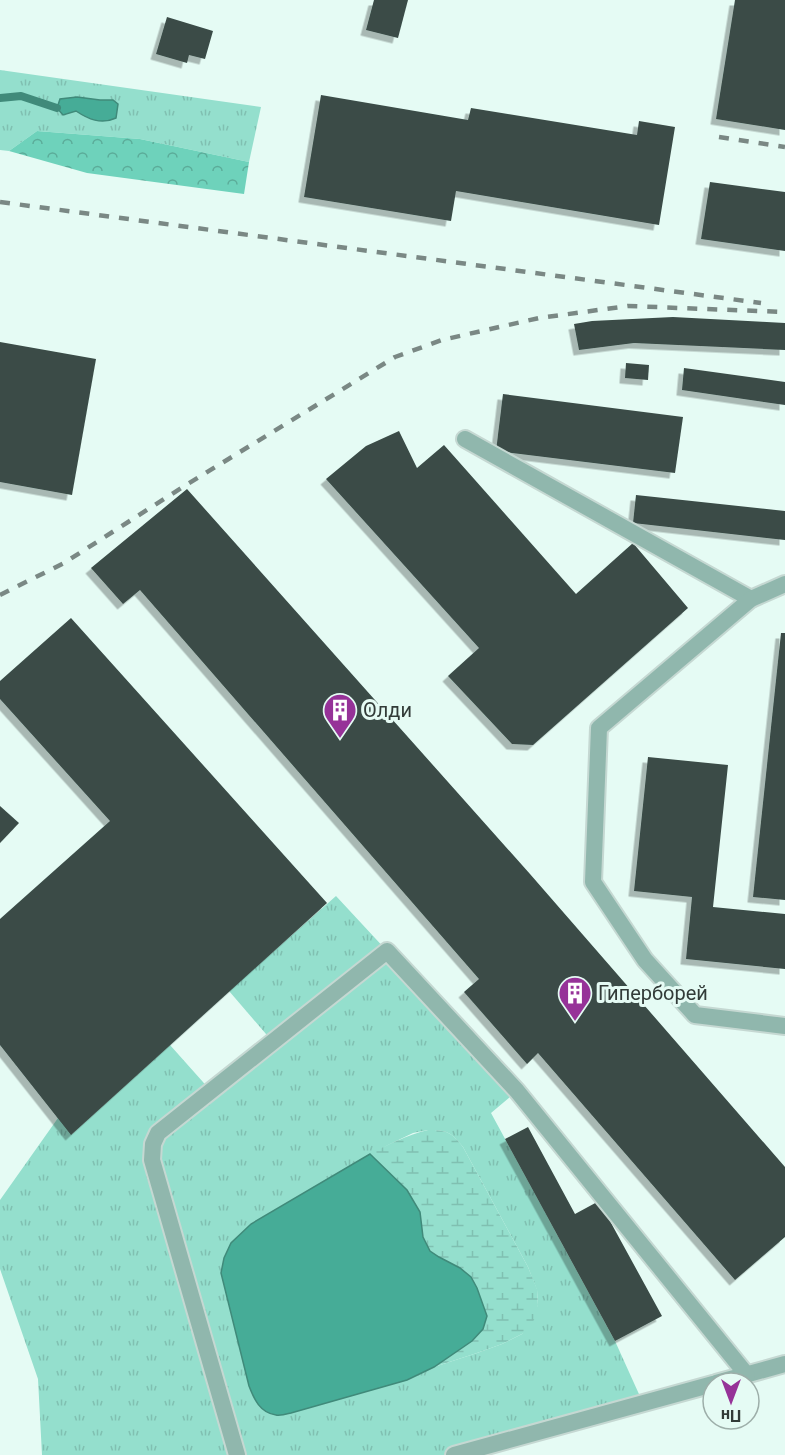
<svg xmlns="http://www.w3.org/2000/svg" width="785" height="1455" viewBox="0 0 785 1455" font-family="Roboto,sans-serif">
<defs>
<pattern id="grass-tufts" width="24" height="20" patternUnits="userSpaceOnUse" patternTransform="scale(1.5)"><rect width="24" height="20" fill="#94dfcd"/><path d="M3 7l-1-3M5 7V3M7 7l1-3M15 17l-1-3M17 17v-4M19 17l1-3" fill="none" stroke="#80c0b1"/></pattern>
<pattern id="forest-crowns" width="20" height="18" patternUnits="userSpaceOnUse" patternTransform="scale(1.5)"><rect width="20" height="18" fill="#6ed2bb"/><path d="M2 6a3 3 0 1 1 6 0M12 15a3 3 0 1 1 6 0" fill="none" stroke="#5bac99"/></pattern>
<pattern id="wetland-marsh" width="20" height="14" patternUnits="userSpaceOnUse" patternTransform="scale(1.5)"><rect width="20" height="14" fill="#94dfcd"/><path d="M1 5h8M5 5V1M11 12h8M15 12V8" fill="none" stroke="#80c0b1"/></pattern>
<filter id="shadow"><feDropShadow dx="-5.5" dy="5.5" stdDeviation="0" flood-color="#0004"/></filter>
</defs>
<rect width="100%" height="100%" fill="#e5fbf4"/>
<g fill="url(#grass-tufts)" fill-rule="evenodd">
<polygon points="0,70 261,107 249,162 140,139 37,131 9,151 0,150"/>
<path d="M336 896 517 1091 491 1113 615 1341 643 1403 454 1455H42L38 1379 0 1269V1200L58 1118 72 1134 170 1045 211 1091 272 1041 229 991ZM428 1130C447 1130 451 1132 463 1147L528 1267 537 1290 538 1305 522 1334 502 1344 477 1353 434 1367 407 1380 251 1224 388 1145 413 1133Z"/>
</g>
<polygon fill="url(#forest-crowns)" points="37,131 140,139 249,162 244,194 87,173 9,151"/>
<path fill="url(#wetland-marsh)" d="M428 1130C447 1130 451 1132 463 1147L528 1267 537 1289 538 1305 534 1320 522 1334 502 1344 477 1353 434 1367 407 1352 370 1154C389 1144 407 1135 428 1130Z"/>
<g fill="#46ac97" stroke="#408a7a" stroke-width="1.5">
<path d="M77 97 100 100H113L118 104 116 118C101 125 88 119 76 111L63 115 57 108 60 99Z"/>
<path d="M370 1154 407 1190 420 1212 423 1237 430 1251 439 1257 460 1268 471 1277 477 1288 487 1316 483 1329 472 1341 434 1367 407 1380 291 1413C287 1414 280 1416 276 1415 260 1413 254 1399 249 1386L221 1273 224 1258 231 1243 251 1224Z"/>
</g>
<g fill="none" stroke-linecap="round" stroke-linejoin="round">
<polyline stroke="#408a7a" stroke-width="8" points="0,98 21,96 57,108"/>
</g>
<g fill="#3a4c47" filter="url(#shadow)">
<polygon points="374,0 408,0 398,38 366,30"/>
<polygon points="735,0 785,0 785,130 716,119"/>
<polygon points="167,17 213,31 205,59 189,55 187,63 156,54"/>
<polygon points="321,95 468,120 471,108 637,135 639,121 675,127 659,225 456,191 451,221 304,197"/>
<polygon points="710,182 785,192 785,251 701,239"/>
<polygon points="673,317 785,323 785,350 634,343 579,350 574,324 592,321"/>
<polygon points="0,342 96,359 72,495 0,482"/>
<polygon points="626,363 649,365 648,380 625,378"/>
<polygon points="684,368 785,382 785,405 682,390"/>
<polygon points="503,394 683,417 675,473 496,451"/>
<polygon points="399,431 417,468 444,445 576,594 633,543 688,608 533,745 512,744 448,676 479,648 326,479 366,446"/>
<polygon points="187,489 530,874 785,1167 785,1237 735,1280 538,1053 527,1064 464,992 479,979 140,590 123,604 91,568"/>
<polygon points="636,495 785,511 785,540 633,523"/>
<polygon points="71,618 327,903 71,1135 0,1045 0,919 110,821 0,699 0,681"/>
<polygon points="781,633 785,633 785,900 753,897"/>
<polygon points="648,757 728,765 713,907 785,914 785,969 686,959 692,897 634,891"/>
<polygon points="0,806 19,823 0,843"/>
<polygon points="528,1127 575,1214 599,1201 662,1316 615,1341 505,1139"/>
</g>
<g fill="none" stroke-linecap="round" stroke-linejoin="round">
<defs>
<g id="lane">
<polyline points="465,439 751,599"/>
<polyline points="785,584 751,599 599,728 593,882 645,960 695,1015 785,1026"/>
<polyline points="716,1383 785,1364"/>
<polyline points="237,1455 152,1160 153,1144 158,1133 387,951 517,1091 747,1375"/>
<polyline points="454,1455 713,1384"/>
</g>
</defs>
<use href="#lane" stroke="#c5d8d2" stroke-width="20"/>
<use href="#lane" stroke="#90b7ad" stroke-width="16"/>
<g stroke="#7a8884" stroke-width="4.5" stroke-dasharray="10 10" stroke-linecap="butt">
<polyline points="719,137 785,147"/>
<polyline points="0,202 761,303"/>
<polyline points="0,595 64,563 186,485 395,357 442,340 539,318 628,306 785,312"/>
</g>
</g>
<defs>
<symbol id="building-pin" viewBox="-11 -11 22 30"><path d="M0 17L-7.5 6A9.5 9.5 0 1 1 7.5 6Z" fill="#963298" stroke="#e5fbf4"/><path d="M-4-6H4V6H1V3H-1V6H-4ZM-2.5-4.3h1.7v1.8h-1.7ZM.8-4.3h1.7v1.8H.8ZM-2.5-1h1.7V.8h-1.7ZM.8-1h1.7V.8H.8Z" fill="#fff"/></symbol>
</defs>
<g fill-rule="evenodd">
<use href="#building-pin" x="321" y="691" width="38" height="52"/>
<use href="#building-pin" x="556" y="974" width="38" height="52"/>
</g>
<g text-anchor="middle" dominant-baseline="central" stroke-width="6" stroke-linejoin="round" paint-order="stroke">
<g font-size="20" fill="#323b38" stroke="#e5fbf4" text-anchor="start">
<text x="363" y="710">Олди</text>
<text x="598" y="993">Гиперборей</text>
</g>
</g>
<g transform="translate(731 1401) rotate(180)"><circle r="28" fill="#e5fbf4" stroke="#9daea9" stroke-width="1.5"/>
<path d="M0-4.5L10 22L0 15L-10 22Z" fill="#963298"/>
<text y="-9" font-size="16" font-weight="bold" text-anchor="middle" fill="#323b38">Пн</text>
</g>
</svg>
